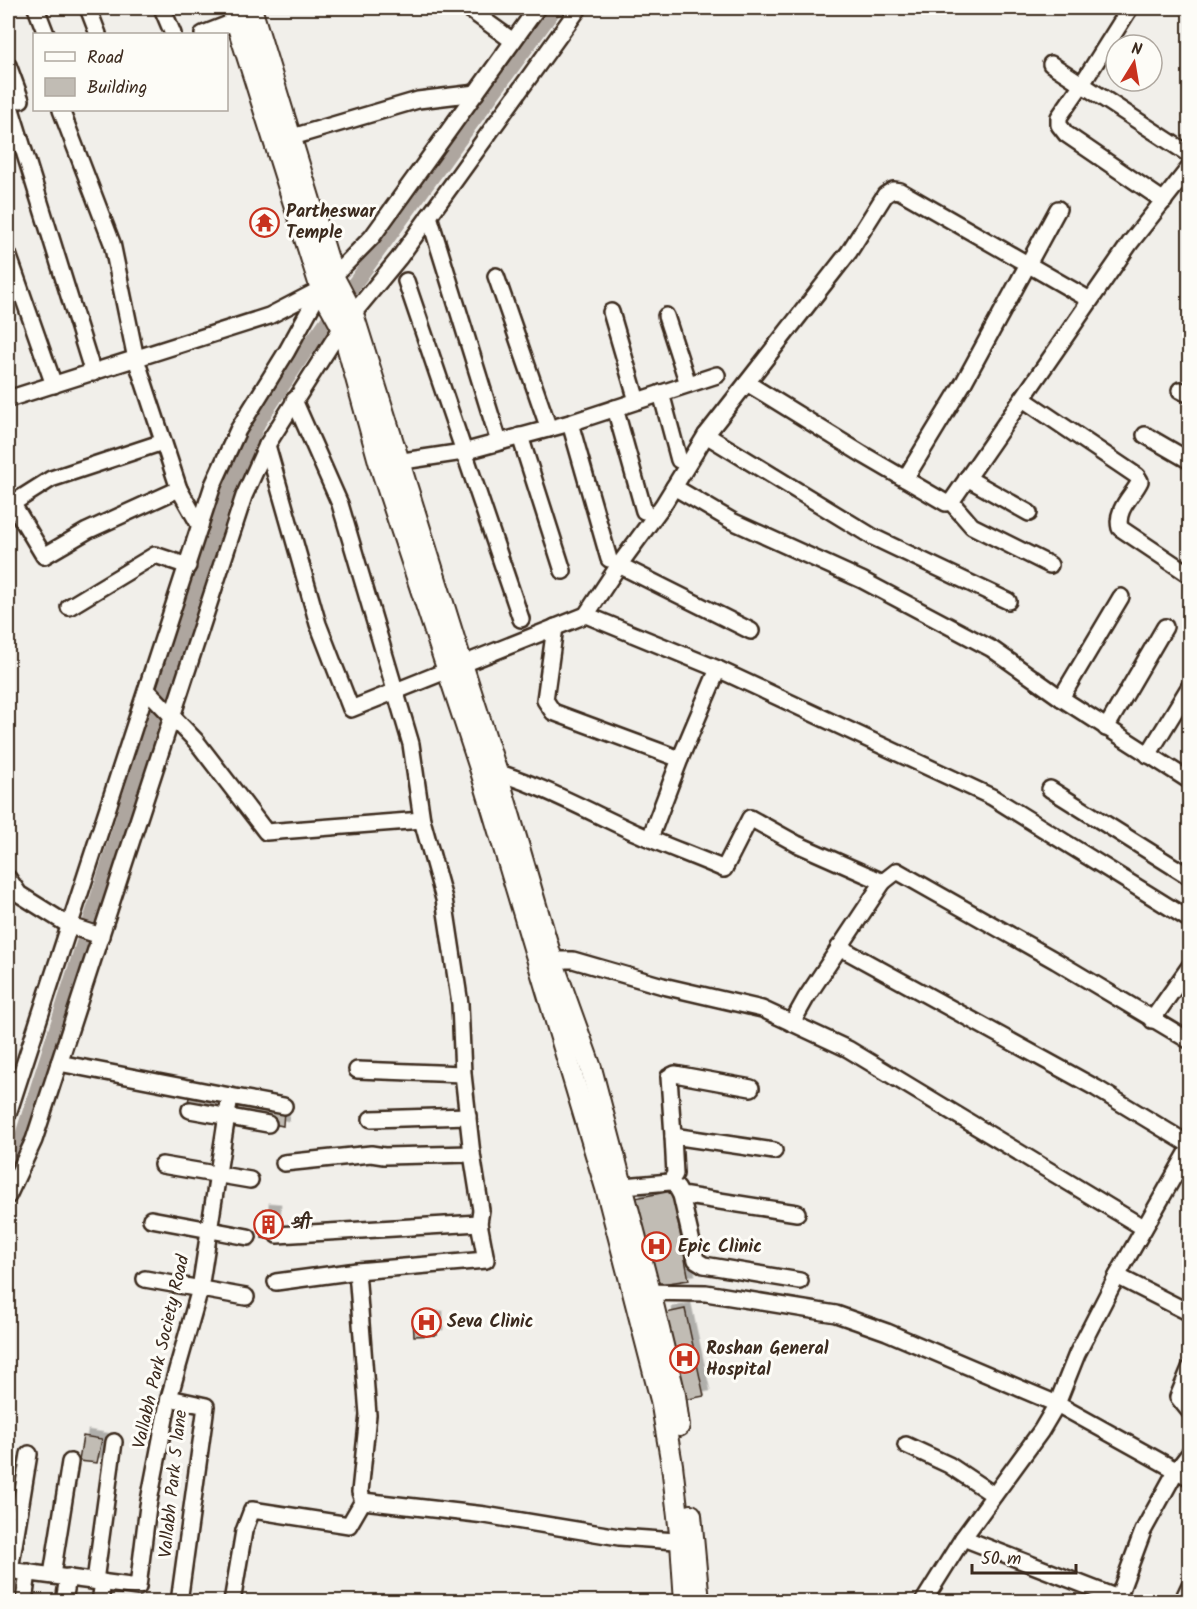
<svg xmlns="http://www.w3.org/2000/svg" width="1197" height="1609" viewBox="0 0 1197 1609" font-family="Kalam,'Playpen Sans Deva',sans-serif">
<defs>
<filter id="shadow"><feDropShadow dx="5.5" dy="-5.5" stdDeviation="0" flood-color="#0004"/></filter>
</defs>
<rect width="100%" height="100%" fill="#f1efea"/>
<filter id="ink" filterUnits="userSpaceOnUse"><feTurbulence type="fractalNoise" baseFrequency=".0167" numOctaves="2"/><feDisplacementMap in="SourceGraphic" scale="12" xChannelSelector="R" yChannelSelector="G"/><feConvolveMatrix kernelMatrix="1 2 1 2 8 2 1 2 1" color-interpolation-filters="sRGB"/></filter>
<g filter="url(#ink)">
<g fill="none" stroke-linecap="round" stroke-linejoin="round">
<polyline stroke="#aea69f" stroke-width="15" points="8,1169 22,1137 223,503 258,423 304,353 555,8"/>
</g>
<g fill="#c1bcb4" stroke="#3b2a1e" stroke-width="1.5" filter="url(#shadow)">
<polygon points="190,1093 224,1100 223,1113 187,1107"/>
<polygon points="236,1101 284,1109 283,1126 235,1116"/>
<polygon points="672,1191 689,1280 654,1285 635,1198"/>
<polygon points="264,1209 275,1210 274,1240 262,1238"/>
<polygon points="685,1309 704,1396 684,1400 666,1313"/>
<polygon points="437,1317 437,1335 414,1336 413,1318"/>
<polygon points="83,1436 102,1439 97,1463 79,1461"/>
</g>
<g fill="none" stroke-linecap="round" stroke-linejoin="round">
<defs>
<g id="minor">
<polyline points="36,8 46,34"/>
<polyline points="88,8 98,34"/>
<polyline points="162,8 173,34"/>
<polyline points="471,8 473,12 513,41"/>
<polyline points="1130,8 1082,84 1059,117 1059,125 1066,134 1164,201"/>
<polyline points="203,34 244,18"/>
<polyline points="1051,64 1190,155"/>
<polyline points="8,65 21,100"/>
<polyline points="10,106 93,373"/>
<polyline points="61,110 112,243 136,359 179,489"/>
<polyline points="282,140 418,100 476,93"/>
<polyline points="429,216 499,442"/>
<polyline points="8,254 54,385"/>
<polyline points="496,276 549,429"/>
<polyline points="406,281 521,619"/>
<polyline points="611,312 637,401"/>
<polyline points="666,316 688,384"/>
<polyline points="747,383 862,454 946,503 951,502 1130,243 1190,167"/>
<polyline points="1180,390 1190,395"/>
<polyline points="661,393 679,460"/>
<polyline points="8,399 269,316 321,289"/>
<path d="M1023 399 1137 476 1140 481C1133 496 1115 509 1120 528L1190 575"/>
<polyline points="615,408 644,511"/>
<polyline points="570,423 609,559"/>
<polyline points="706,435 873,537 1008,601"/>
<polyline points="1145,435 1190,461"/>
<polyline points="520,436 563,571"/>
<polyline points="267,445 318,624 351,709 586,615 619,565 663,505 706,435 849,252 885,195 893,190 900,191 1090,300"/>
<polyline points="390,463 463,452 570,423 717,375"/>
<polyline points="967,478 1029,513"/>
<polyline points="905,479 964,382 1058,209"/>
<polyline points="674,487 732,521 862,580 992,649 1061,698 1190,781"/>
<polyline points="8,496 44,556 87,531 179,489 200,526"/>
<polyline points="951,502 972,526 1050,565"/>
<polyline points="13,503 51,479 163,442"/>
<polyline points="619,565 751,631"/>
<polyline points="69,607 155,555 188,566"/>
<polyline points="586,615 718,669 992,797 1190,920"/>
<polyline points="555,627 545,700 553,712 680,759"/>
<polyline points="147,690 196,741 266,832 422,820"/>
<polyline points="1061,698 1121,597"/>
<polyline points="1106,728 1165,627"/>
<polyline points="1148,755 1190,686"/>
<path d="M490 770C541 785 586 810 634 832 663 845 694 856 724 869L750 818 797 844 883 882 897 871 1056 961 1190 1041"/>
<polyline points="1050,789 1190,877"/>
<polyline points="650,838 680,759 718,669"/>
<polyline points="8,878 19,894 70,926 101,936"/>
<polyline points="839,947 1096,1088 1190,1145"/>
<polyline points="543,960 573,960 663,986 762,1009 848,1049 1144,1228"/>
<polyline points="1152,1020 1190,966"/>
<polyline points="792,1023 806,998 883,882"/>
<polyline points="357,1070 463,1074"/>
<polyline points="230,1096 284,1106"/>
<polyline points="190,1110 268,1124"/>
<polyline points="8,1114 213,485 238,430 287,351 321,289 372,237 537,8"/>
<polyline points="371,1119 468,1116"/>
<polyline points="673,1136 669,1077 675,1074 751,1088"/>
<polyline points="284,1163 371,1154 384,1156 472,1154"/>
<polyline points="162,1165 250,1180"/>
<polyline points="612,1187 670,1182 675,1174 673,1136 774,1151"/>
<polyline points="677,1188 681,1195 797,1213"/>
<polyline points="681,1195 696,1260 704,1265 800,1281"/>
<polyline points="8,1196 34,1140 244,496 267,445 342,327 399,258 579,8"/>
<polyline points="151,1219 248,1237"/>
<polyline points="277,1235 479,1223"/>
<polyline points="1117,1276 1190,1313"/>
<polyline points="145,1279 246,1297"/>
<polyline points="276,1282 357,1271 486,1260 479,1223 481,1210 472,1154 463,1074 460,1004 444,899 422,820 411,744 340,504 294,400"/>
<polyline points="640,1292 706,1293 836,1314 887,1332 1057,1404 1190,1478"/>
<polyline points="1190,1368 1178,1397 1190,1412"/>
<polyline points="169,1398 206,1406 179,1602"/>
<polyline points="906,1445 949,1465 994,1495"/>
<polyline points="363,1501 485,1515 619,1537 690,1542"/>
<polyline points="963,1538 1128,1602"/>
<polyline points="8,1570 138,1587 148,1506 169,1398 200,1289 230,1096 59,1063"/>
<polyline points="10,1570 29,1454"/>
<polyline points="52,1575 70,1462"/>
<polyline points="95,1581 114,1442"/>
<polyline points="1118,1598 1143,1531 1176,1471 1190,1453"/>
<polyline points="24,1602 28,1572"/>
<polyline points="64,1602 68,1577"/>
<polyline points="100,1602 103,1582"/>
<polyline points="232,1602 244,1531 252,1510 349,1525 363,1501 360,1492 368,1415 357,1271"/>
<polyline points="923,1602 963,1538 1041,1431 1057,1404 1077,1354 1117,1276 1190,1148"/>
<polyline points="1182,1602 1190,1585"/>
</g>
<g id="major">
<polyline points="232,8 321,289 342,327 380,465 480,768 606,1188 661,1400 672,1465 681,1542 685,1602"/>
<polyline points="251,8 333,276 353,314 462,664 497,773 552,960 591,1068 650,1292 675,1395 679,1426"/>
<polyline points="691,1515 699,1602"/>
</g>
</defs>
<use href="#minor" stroke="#3b2a1e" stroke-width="20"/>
<use href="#major" stroke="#3b2a1e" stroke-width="24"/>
<use href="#minor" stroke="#fdfcf7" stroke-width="15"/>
<use href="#major" stroke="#fdfcf7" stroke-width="20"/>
</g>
</g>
<defs>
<symbol id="temple-ring" viewBox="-11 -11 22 22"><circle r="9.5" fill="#fdfcf7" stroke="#c8321e" stroke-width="1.5"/><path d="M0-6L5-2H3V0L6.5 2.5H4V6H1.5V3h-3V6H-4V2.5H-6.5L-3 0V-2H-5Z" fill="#c8321e"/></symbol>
<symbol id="building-ring" viewBox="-11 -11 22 22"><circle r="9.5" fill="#fdfcf7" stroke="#c8321e" stroke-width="1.5"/><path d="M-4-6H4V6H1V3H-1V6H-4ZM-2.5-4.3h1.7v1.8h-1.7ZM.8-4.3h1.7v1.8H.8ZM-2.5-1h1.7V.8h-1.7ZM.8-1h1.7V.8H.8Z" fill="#c8321e"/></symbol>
<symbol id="hospital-ring" viewBox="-11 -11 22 22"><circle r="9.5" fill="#fdfcf7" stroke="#c8321e" stroke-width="1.5"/><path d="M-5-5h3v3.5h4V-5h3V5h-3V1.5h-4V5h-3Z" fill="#c8321e"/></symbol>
</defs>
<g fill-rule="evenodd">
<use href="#temple-ring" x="248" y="206" width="33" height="33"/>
<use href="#building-ring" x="252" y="1208" width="33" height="33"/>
<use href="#hospital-ring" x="640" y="1230" width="33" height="33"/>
<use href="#hospital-ring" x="410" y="1306" width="33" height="33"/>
<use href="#hospital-ring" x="668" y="1342" width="33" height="33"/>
</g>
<g text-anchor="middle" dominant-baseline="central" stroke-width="6" stroke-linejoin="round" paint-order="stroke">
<g font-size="18" font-weight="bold" fill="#3b2a1e" stroke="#fdfcf7" text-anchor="start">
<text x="286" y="212">Partheswar<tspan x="286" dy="21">Temple</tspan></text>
<text x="290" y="1224">श्री</text>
<text x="678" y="1247">Epic Clinic</text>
<text x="447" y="1322">Seva Clinic</text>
<text x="706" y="1349">Roshan General<tspan x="706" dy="21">Hospital</tspan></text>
</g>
<g font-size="18" fill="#3b2a1e" stroke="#fdfcf7">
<text transform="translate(162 1352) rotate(-77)">Vallabh Park Society Road</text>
<text transform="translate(174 1484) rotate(-84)">Vallabh Park 5 lane</text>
</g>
</g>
<rect width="1197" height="1609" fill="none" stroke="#fdfcf7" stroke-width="30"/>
<rect x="15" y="15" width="1167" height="1579" fill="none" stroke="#3b2a1e" stroke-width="2" filter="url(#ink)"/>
<rect x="33" y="33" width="195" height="78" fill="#fdfcf7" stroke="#afa8a0" stroke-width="1.5"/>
<rect x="45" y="52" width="30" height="9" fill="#fdfcf7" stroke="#afa8a0" stroke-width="1.5"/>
<text x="87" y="63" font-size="18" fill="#3b2a1e">Road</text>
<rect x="45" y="78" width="30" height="18" fill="#c1bcb4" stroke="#afa8a0" stroke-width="1.5"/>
<text x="87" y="93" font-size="18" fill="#3b2a1e">Building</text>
<g transform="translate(1134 63) rotate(11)"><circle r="28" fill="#fdfcf7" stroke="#afa8a0" stroke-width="1.5"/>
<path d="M0-4.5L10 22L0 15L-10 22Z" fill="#c8321e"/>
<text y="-9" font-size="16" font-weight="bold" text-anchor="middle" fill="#3b2a1e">N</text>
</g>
<path d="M972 1564v9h104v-9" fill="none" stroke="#3b2a1e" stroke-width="3"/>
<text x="981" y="1564" font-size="18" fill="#3b2a1e" stroke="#fdfcf7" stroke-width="4.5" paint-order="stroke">50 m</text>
</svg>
